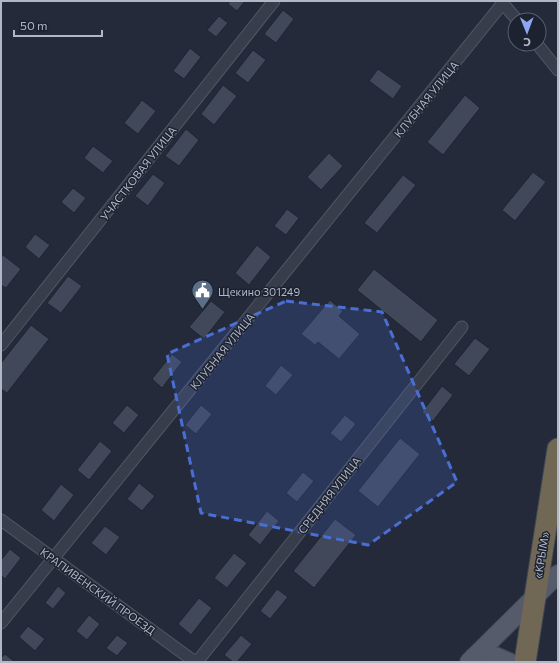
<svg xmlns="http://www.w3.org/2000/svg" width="559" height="663" viewBox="0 0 559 663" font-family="Commissioner,sans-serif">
<rect width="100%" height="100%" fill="#242a3a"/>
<g fill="#404859" stroke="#1e2431">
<polygon points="230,1 245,1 237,11 228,4"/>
<polygon points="283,10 294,19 276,43 264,34"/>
<polygon points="219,16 228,23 216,37 207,30"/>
<polygon points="190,48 201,57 184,79 173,71"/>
<polygon points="253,50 266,60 248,83 235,73"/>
<polygon points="378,69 402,86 393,99 369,81"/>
<polygon points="223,85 237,96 214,125 201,114"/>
<polygon points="465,95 480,108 443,155 427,142"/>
<polygon points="142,100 156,111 138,134 124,123"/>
<polygon points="186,129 199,140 179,166 165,156"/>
<polygon points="93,146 113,161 103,173 84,158"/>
<polygon points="329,153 343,166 321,190 307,177"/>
<polygon points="533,172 546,182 515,221 502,210"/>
<polygon points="153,174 165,183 148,206 135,196"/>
<polygon points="403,175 416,185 377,233 364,223"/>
<polygon points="73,188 86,198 74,213 61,202"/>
<polygon points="287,209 299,218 286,235 274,226"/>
<polygon points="35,234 50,245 39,259 25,247"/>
<polygon points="257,245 271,257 249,285 235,273"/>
<polygon points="3,255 21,269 6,288 1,285 1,258"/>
<polygon points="374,269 438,320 421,342 357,290"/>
<polygon points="68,276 82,286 61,313 47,303"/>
<polygon points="330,300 343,311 339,316 360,334 339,359 318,342 315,345 301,334"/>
<polygon points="211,301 225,312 204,339 189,327"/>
<polygon points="31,325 49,339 7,393 1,389 1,363"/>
<polygon points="475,338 490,349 469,376 454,364"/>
<polygon points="172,354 182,362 162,388 152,379"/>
<polygon points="281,365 293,375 276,395 265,386"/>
<polygon points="442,386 453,395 433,421 422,412"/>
<polygon points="127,405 139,415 124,433 112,423"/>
<polygon points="201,405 212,414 196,434 185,425"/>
<polygon points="345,415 356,424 341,442 330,433"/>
<polygon points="400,438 420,454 378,507 358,491"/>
<polygon points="100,441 112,451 89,480 77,470"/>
<polygon points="303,472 314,481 297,502 286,493"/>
<polygon points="139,483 155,496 142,511 127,499"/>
<polygon points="61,484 74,495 54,521 41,510"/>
<polygon points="267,511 279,521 260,545 248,535"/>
<polygon points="335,519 356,535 314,588 293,571"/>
<polygon points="105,526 120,537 106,555 91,543"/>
<polygon points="10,549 21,558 5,579 1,575 1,560"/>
<polygon points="234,553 247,563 227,588 214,578"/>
<polygon points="58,586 66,593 53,609 45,603"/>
<polygon points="277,589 288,597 270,619 260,611"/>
<polygon points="199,598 212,608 191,635 178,624"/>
<polygon points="89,615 100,624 87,640 76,631"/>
<polygon points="28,626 45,639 35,651 19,637"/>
<polygon points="117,635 128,643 117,656 106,648"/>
<polygon points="241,635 252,644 237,662 233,662 224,655"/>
<polygon points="5,654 15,662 1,662 1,658"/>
</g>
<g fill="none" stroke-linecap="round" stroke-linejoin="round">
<defs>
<g id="street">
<polyline points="501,1 517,20"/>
<polyline points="537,44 558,70"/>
<polyline points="1,345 274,1"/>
<polyline points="1,520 195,662"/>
<polyline points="1,623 503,3"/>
<polyline points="197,662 462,327"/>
</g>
<g id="primary">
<polyline points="474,657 495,656 509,662"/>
<polyline points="469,662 558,574"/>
</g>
<polyline id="highway" points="525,662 558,449"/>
</defs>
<use href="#street" stroke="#525765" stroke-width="13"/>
<use href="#primary" stroke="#404653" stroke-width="20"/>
<use href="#highway" stroke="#424755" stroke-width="23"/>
<use href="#street" stroke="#373d4a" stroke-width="11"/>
<use href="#primary" stroke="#555b6a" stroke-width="18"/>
<use href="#highway" stroke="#706855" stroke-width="21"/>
</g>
<path fill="#4a6ed3" fill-opacity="0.2" stroke="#4a6ed3" stroke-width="3" stroke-dasharray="8 5" stroke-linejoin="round" d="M286 301 382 312 457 482 368 545 201 513 167 354Z"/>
<defs>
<symbol id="civic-pin" viewBox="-11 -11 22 30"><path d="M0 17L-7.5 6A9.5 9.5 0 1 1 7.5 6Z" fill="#5c6f8a" stroke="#1c222f"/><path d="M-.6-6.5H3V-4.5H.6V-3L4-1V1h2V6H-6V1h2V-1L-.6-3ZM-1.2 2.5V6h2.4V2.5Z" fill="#fff"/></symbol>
</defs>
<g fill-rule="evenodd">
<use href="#civic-pin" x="190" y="278" width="25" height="34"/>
</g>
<g text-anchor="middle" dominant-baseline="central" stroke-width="3" stroke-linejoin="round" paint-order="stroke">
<g font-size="11" fill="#b2b7c6" stroke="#1c222f">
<text transform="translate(426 99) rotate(-51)">КЛУБНАЯ УЛИЦА</text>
<text transform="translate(138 173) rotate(-52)">УЧАСТКОВАЯ УЛИЦА</text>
<text transform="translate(222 351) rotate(-51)">КЛУБНАЯ УЛИЦА</text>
<text transform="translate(329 495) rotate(-52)">СРЕДНЯЯ УЛИЦА</text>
<text transform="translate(541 555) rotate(-81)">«КРЫМ»</text>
<text transform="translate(98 591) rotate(36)">КРАПИВЕНСКИЙ ПРОЕЗД</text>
</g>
<g font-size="11" fill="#b2b7c6" stroke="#1c222f" text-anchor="start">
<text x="218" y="291">Щекино 301249</text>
</g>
</g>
<rect width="559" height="663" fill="none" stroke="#b2b7c6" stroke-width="4"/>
<g transform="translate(527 32) rotate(179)"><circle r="19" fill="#1c222f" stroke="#585e6b"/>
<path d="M0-3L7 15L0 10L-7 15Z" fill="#8ca7f1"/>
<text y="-6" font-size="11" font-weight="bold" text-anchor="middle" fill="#b2b7c6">С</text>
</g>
<path d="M14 30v6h88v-6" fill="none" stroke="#b2b7c6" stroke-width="2"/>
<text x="20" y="30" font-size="12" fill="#b2b7c6" stroke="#1c222f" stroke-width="3" paint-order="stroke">50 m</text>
</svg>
